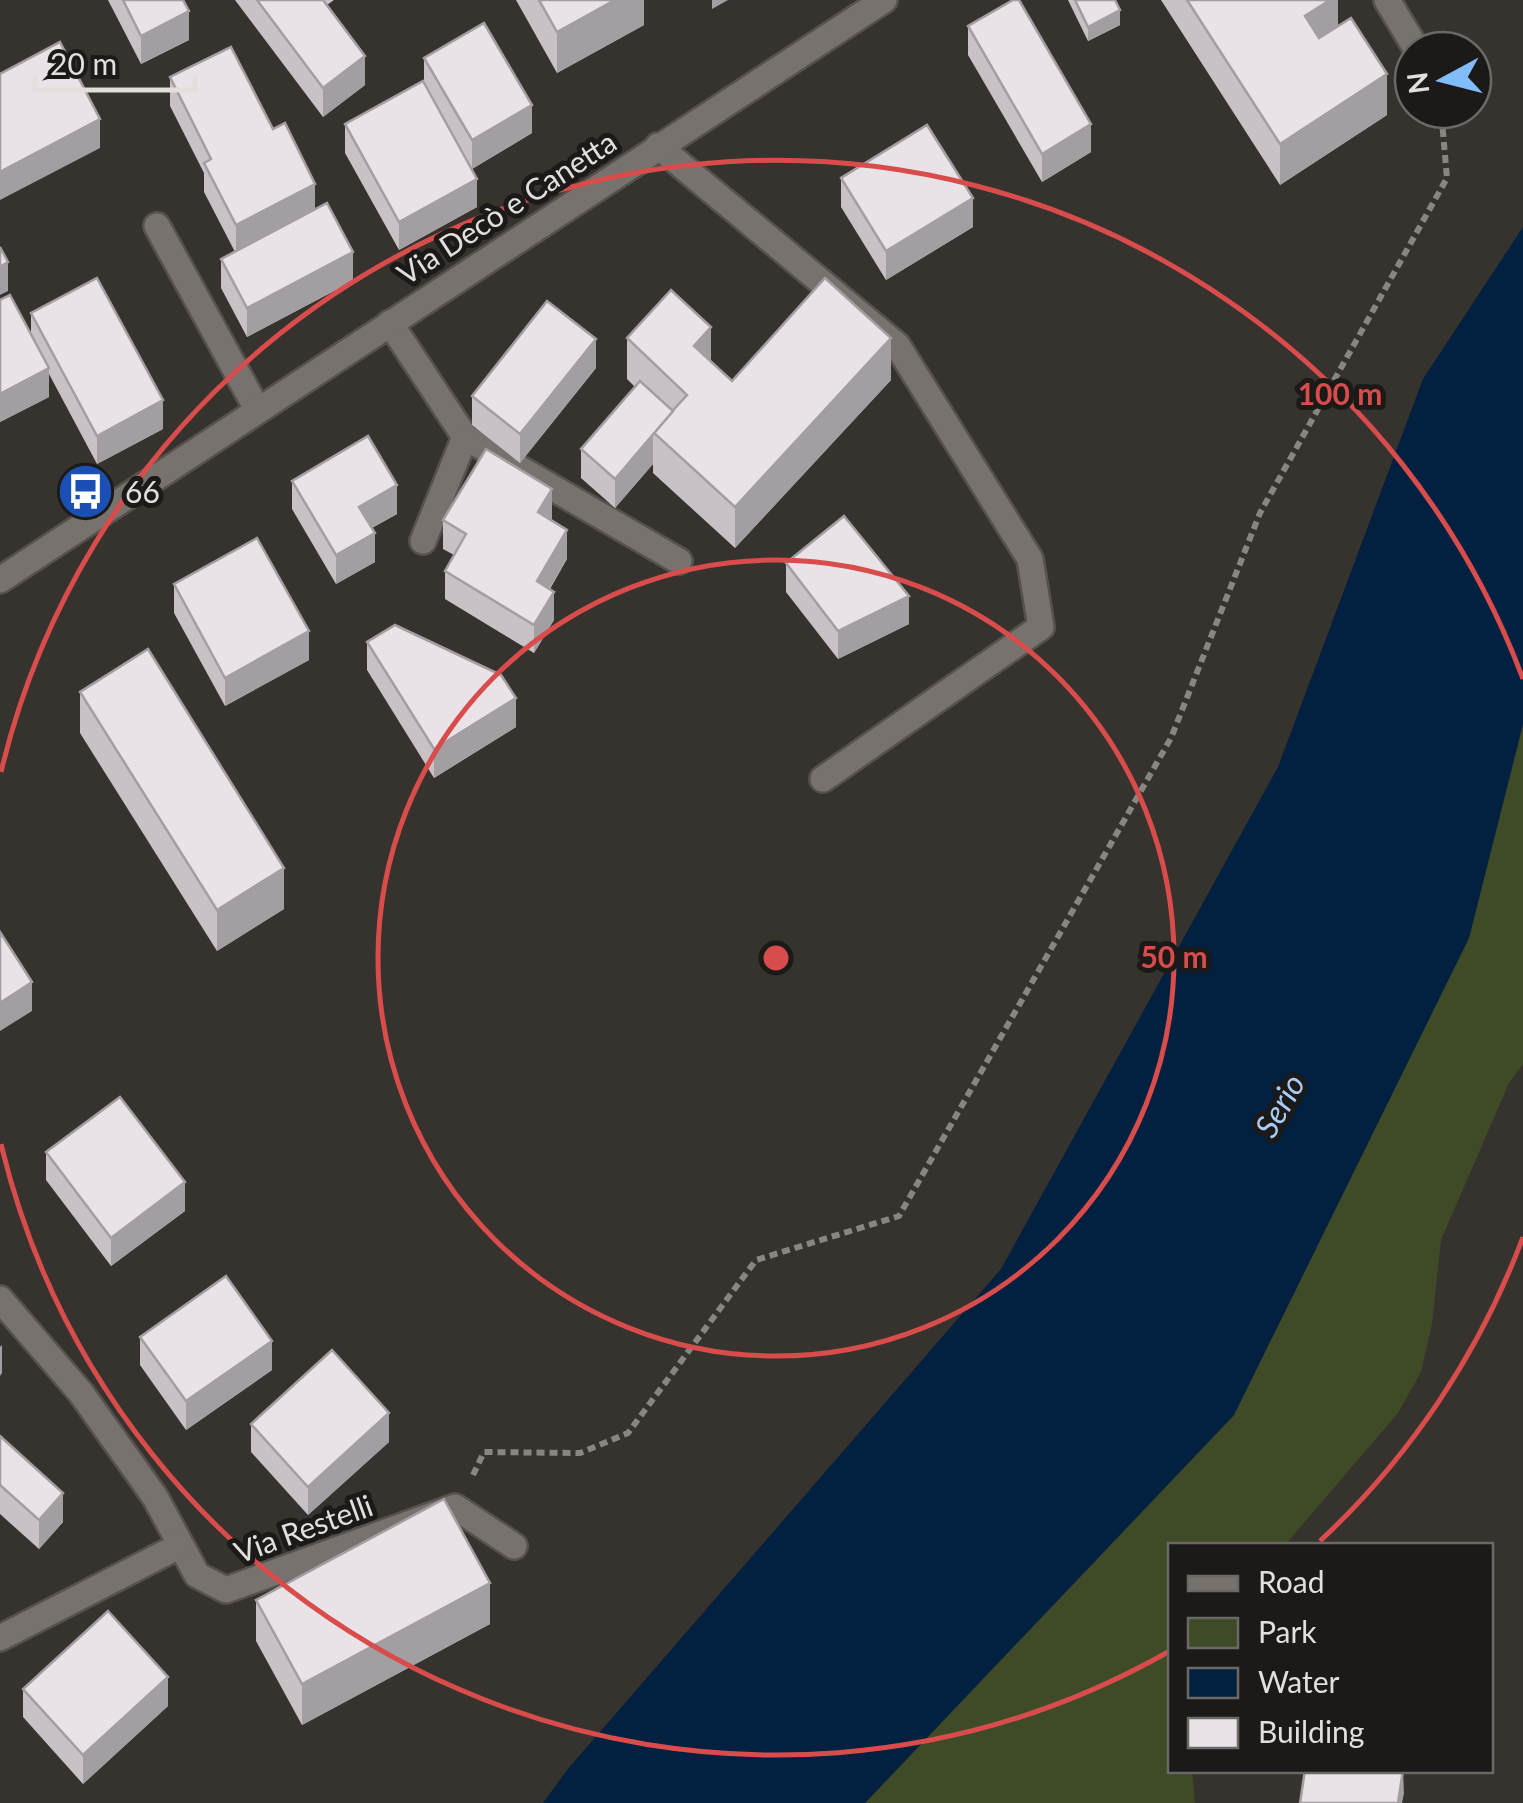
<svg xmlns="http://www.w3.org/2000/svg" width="1523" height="1803" viewBox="0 0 1523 1803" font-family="Lato,sans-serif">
<rect width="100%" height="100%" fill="#36322e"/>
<polygon fill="#3f4b27" points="1523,724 1523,1064 1509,1083 1441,1240 1432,1324 1421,1372 1398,1413 1285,1545 1170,1546 1170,1770 1192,1771 1195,1803 865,1803 1234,1415 1469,938"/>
<polygon fill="#02203f" points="1523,227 1523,724 1469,938 1234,1415 865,1803 543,1803 567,1770 1001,1269 1278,767 1423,379"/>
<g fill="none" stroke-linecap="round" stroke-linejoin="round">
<defs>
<g id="minor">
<polyline points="1387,0 1417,50"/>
<polyline points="658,146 897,345 1030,559 1041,627 823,779"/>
<polyline points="157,226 257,409"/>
<polyline points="390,323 465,437 679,561"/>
<polyline points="423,541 465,437"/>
<polyline points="0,580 884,0"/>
<polyline points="0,1299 81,1393 155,1497 197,1575 226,1590 455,1507 514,1546"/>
<polyline points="0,1638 179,1546"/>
</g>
</defs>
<use href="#minor" stroke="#55514d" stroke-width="30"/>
<polyline stroke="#898682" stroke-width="6" stroke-dasharray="8 5" stroke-linecap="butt" points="473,1475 484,1452 580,1453 628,1433 756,1260 899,1216 1171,738 1260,513 1447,178 1441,110"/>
<use href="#minor" stroke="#77726d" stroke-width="25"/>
</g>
<g fill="#c8c2c7">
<polygon points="108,0 183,0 189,40 141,64"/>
<polygon points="235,0 334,0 327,5 365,85 323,117"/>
<polygon points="516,0 644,0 644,25 557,73"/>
<polygon points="1068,0 1115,0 1120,25 1088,41"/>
<polygon points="1161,0 1338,0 1338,26 1387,115 1280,185"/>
<polygon points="968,26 1091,152 1042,182 968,55"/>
<polygon points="424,58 532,133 472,169 477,207 399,250 345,153 345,124 424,82"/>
<polygon points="170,77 315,210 353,281 247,337 221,288 221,259 235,252 204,192 204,173 170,106"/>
<polygon points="841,178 973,227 886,280 841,207"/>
<polygon points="0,300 31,335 31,313 163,429 97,464 49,374 49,397 0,422"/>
<polygon points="627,338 711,361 732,381 891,380 735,548 653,473 653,464 615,508 581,478 581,449 635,387 627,379"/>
<polygon points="596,368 520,463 472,425 472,396"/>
<polygon points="292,481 397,514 372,528 375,562 336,584 292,509"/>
<polygon points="552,518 550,520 567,559 550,589 554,620 534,653 445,599 445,571 454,555 443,549 443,520"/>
<polygon points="786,563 909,624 838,659 786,592"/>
<polygon points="174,584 309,660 225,706 174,613"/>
<polygon points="367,642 516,727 434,778 367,670"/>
<polygon points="80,692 284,909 217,951 80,733"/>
<polygon points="46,1152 185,1211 111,1266 46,1180"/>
<polygon points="140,1337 272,1370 186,1430 140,1365"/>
<polygon points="251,1424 389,1442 308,1515 251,1452"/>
<polygon points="0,1436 63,1522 39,1549 0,1514"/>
<polygon points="256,1600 490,1624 302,1725 256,1641"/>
<polygon points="23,1689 168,1706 83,1784 23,1717"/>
</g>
<g fill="#a39ea2">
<polygon points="615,0 644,0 644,25 557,73 557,32"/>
<polygon points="712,0 728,0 712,9"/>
<polygon points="1330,0 1338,0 1338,36 1305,57 1305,16"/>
<polygon points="1120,10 1120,25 1088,41 1088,27"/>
<polygon points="189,11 189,40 141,64 141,36"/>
<polygon points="365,56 365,85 323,117 323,88"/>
<polygon points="1387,74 1387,115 1280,185 1280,144"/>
<polygon points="532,105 532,133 472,169 472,140"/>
<polygon points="100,119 100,148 0,200 0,172"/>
<polygon points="1091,124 1091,152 1042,182 1042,154"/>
<polygon points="477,179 477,207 399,250 399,222"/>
<polygon points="315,184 315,213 236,254 236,225"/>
<polygon points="973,198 973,227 886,280 886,251"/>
<polygon points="353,252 353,281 247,337 247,308"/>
<polygon points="8,262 8,291 0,295 0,267"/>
<polygon points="711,327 711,368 694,346"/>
<polygon points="891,338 891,380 735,548 735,507"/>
<polygon points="596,339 596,368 520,463 520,434"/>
<polygon points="49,368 49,397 0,422 0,394"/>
<polygon points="163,400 163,429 97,464 97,436"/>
<polygon points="653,436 653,464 615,508 615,479"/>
<polygon points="397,485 397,514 359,535 359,507"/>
<polygon points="552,489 552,518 538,541 538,512"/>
<polygon points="567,530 567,559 537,609 537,581"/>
<polygon points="375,533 375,562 336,584 336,555"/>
<polygon points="554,592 554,620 534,653 534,625"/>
<polygon points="909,596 909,624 838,659 838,631"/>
<polygon points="309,631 309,660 225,706 225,678"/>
<polygon points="516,698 516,727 434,778 434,749"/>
<polygon points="284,868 284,909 217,951 217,910"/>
<polygon points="32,982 32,1011 0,1031 0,1003"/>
<polygon points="185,1182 185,1211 111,1266 111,1238"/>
<polygon points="272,1341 272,1370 186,1430 186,1401"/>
<polygon points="2,1345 2,1373 0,1376 0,1347"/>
<polygon points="389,1413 389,1442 308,1515 308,1487"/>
<polygon points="63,1493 63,1522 39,1549 39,1520"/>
<polygon points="490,1583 490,1624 302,1725 302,1684"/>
<polygon points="168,1677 168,1706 83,1784 83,1755"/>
<polygon points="1403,1770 1404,1793 1402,1803 1398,1803"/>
</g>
<g fill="#e9e2e7" stroke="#a39ea2" stroke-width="2.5">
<polygon points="123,0 183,0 189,11 141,36"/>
<polygon points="257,0 323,0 365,56 323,88"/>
<polygon points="539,0 615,0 557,32"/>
<polygon points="1013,0 1019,0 1091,124 1042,154 968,26"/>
<polygon points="1075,0 1115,0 1120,10 1088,27"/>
<polygon points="1187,0 1330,0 1305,16 1319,38 1351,18 1387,74 1280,144"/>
<polygon points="484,23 532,105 472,140 424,58"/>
<polygon points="60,42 100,119 0,172 0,74"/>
<polygon points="231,47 273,129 285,123 315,184 236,225 204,163 211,159 170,77"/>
<polygon points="423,81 477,179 399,222 345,124"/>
<polygon points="927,125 973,198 886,251 841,178"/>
<polygon points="327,203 353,252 247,308 221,259"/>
<polygon points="0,247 8,262 0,267"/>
<polygon points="97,278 163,400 97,436 31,313"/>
<polygon points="825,278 891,338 735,507 653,432 687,395 627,338 671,290 711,327 694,346 732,381"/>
<polygon points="10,295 49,368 0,394 0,300"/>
<polygon points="547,301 596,339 520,434 472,396"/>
<polygon points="640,381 673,411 615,479 581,449"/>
<polygon points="368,436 397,485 359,507 375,533 336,555 292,481"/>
<polygon points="486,449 552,489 538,512 567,530 537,581 554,592 534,625 445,571 466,534 443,520"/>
<polygon points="844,516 909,596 838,631 786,563"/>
<polygon points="257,538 309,631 225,678 174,584"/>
<polygon points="395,625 501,675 516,698 434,749 367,642"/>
<polygon points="148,649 284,868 217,910 80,692"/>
<polygon points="0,932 32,982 0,1003"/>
<polygon points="120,1097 185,1182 111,1238 46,1152"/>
<polygon points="226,1276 272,1341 186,1401 140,1337"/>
<polygon points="332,1350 389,1413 308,1487 251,1424"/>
<polygon points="0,1436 63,1493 39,1520 0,1485"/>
<polygon points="444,1499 490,1583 302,1684 256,1600"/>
<polygon points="108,1611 168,1677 83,1755 23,1689"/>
<polygon points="1305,1770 1403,1770 1398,1803 1300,1803"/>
</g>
<g fill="none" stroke="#d84d4c" stroke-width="5">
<circle cx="776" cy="958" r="398"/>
<path d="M1523 1237A797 797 0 0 1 1320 1541M1168 1652A797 797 0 0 1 1 1144M1 772A797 797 0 0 1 1523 679"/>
</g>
<defs>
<symbol id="bus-disc" viewBox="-11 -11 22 22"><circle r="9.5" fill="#1a4fb4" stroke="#1c1a18"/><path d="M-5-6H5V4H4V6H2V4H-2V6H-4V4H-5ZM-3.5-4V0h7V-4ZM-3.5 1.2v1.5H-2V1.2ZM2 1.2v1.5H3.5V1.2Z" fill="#fff"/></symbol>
</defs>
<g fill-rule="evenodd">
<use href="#bus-disc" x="54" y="460" width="63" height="63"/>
</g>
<g text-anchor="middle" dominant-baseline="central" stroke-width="10" stroke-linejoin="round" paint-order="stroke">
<g font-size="30" fill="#e2dfdc" stroke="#1c1a18">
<text transform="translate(506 207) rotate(-33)">Via Decò e Canetta</text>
<text transform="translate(303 1528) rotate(-20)">Via Restelli</text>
</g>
<g font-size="30" fill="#e2dfdc" stroke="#1c1a18" text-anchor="start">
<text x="125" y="491">66</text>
</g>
<g font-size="32" font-style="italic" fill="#a8cbf5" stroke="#1c1a18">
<text transform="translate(1279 1105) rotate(-60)">Serio</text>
</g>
</g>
<circle cx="776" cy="958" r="15" fill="#d84d4c" stroke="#1c1a18" stroke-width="5"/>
<g font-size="30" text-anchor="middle" font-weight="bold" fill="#d84d4c" stroke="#1c1a18" stroke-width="10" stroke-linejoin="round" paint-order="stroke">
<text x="1340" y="405">100 m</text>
<text x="1174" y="968">50 m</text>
</g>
<rect x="1168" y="1543" width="325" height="230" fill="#1c1a18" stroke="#6b6966" stroke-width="2.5"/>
<rect x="1188" y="1576" width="50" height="15" fill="#77726d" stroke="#6b6966" stroke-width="2.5"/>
<text x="1258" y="1593" font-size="30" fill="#e2dfdc">Road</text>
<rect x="1188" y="1618" width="50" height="30" fill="#3f4b27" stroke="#6b6966" stroke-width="2.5"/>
<text x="1258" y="1643" font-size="30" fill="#e2dfdc">Park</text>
<rect x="1188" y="1668" width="50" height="30" fill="#02203f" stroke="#6b6966" stroke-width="2.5"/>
<text x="1258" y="1693" font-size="30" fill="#e2dfdc">Water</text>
<rect x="1188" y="1718" width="50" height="30" fill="#e9e2e7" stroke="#6b6966" stroke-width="2.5"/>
<text x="1258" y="1743" font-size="30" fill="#e2dfdc">Building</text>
<g transform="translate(1443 80) rotate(263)"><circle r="48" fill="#1c1a18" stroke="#6b6966" stroke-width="2.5"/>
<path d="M0-8L18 38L0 25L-18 38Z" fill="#80bdfa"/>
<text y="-15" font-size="28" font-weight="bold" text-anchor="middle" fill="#e2dfdc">N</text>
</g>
<path d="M35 75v15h160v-15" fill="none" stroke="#e2dfdc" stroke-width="5"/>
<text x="50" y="75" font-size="30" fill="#e2dfdc" stroke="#1c1a18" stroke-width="8" paint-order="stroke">20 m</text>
</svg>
